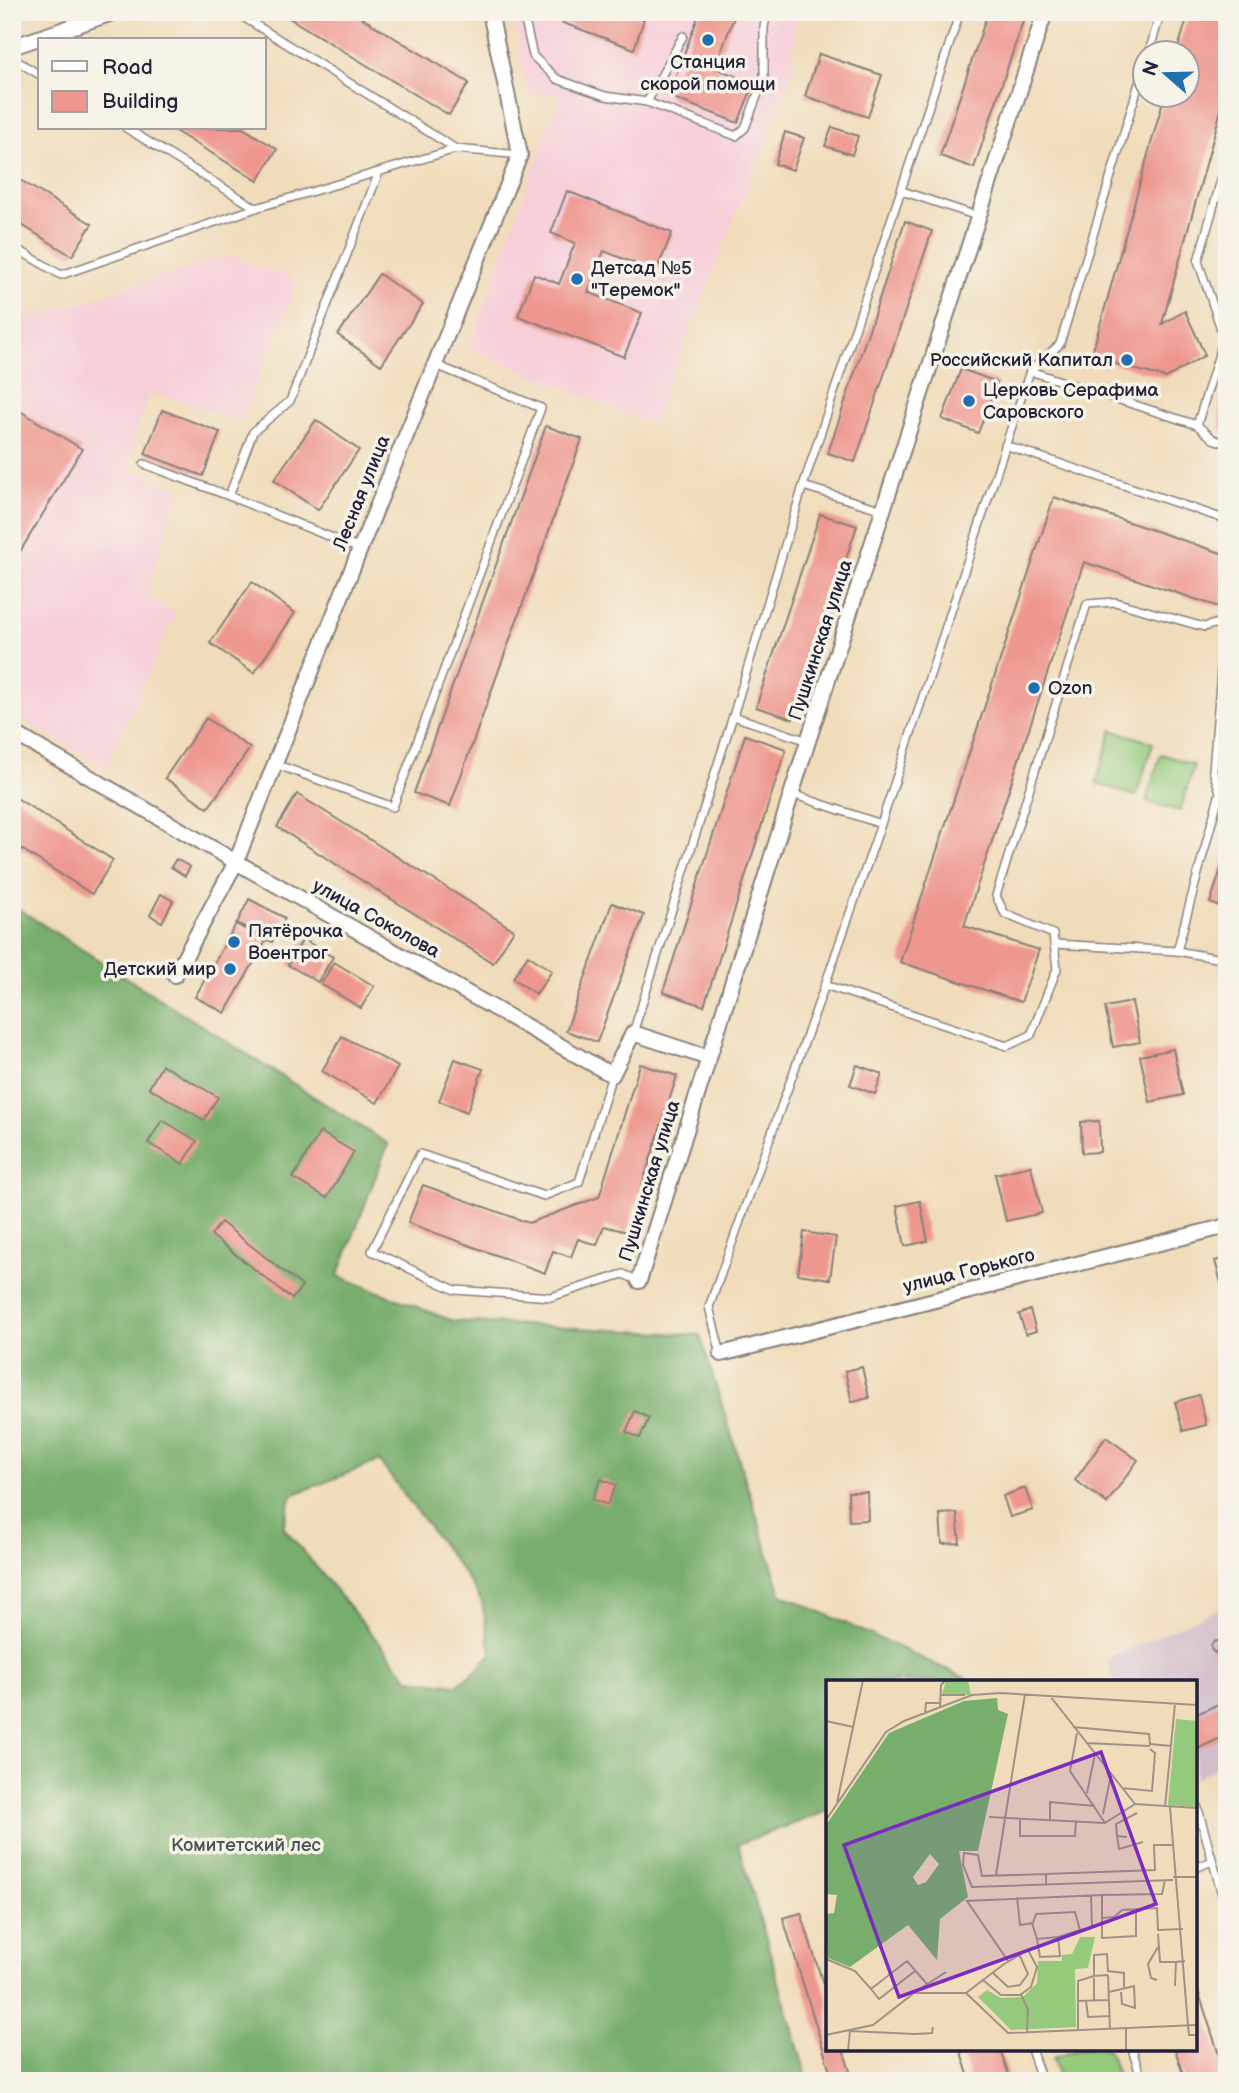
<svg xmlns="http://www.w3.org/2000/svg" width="1239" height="2093" viewBox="0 0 1239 2093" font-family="'Balsamiq Sans',sans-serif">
<rect width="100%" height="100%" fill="#f7f3e8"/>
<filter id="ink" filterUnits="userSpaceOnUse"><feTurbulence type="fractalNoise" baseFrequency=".0143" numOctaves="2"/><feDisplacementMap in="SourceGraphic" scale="14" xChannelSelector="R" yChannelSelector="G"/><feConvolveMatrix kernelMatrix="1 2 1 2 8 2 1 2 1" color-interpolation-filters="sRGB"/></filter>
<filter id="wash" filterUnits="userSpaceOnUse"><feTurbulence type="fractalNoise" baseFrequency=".00686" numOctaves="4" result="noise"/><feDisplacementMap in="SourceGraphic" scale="28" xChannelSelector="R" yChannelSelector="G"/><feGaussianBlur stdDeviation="1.57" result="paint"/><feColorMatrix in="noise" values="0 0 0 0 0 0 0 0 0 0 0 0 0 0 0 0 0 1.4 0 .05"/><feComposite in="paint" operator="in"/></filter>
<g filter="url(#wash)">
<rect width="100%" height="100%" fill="#f0dcba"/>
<g fill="#f6cfd9">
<polygon points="512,12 796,12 791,78 652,424 469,349 559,96 528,94"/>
<polygon points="229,255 299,281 241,421 151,392 125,466 180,489 146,595 176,613 106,767 12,713 12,306 32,318"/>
</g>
<polygon fill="#d1bdcb" points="1227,1605 1227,1761 1195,1779 1195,1682 1114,1682 1106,1659"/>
<g fill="#95ca7c" stroke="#5c765c" stroke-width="2">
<polygon points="1112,730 1153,743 1136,796 1096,783"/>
<polygon points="1161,754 1194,765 1180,811 1146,801"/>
<polygon points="1081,2049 1108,2049 1119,2081 1060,2081 1053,2058"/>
</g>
<path fill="#78ae6c" stroke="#4d6854" stroke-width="2" fill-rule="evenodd" d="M12 905 388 1144 338 1276 453 1321 700 1335 781 1594 974 1682H828V1811L738 1844 808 2081H12ZM379 1461 465 1575 482 1602 491 1653 478 1669 457 1685 409 1679 283 1527 292 1495Z"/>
<g id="blocks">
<g fill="#ee978f">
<polygon points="12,12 23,12 12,35"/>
<polygon points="279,12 352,12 469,83 449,115"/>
<polygon points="638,12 636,16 644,19 634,49 536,13"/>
<polygon points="700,12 736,12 715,68 754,83 738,123 668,96"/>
<polygon points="988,12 1026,12 974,168 940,156"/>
<polygon points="1189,12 1227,12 1227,88 1162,324 1185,311 1205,355 1166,378 1091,357 1165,94 1186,94 1186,52 1177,52"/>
<polygon points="819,54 882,75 868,117 805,96"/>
<polygon points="832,127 858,136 852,155 825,146"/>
<polygon points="170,128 243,128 277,149 258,181"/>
<polygon points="785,132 804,138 793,170 775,164"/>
<polygon points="12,175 92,224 72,256 12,219"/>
<polygon points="567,191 672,233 656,272 604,251 588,292 642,313 624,357 518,316 534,274 559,284 575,243 551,233"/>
<polygon points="905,221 932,231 855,462 828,453"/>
<polygon points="379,274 423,304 381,365 338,335"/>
<polygon points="961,369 997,382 978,433 942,419"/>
<polygon points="1227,387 1227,431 1220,430 1220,414 1222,397"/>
<polygon points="12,406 82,449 12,565"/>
<polygon points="162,410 220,432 203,476 145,454"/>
<polygon points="316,420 359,450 318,510 274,480"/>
<polygon points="546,426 582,439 450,806 414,793"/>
<polygon points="1054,497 1227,555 1227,583 1219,607 1084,562 964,926 1039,950 1021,1002 900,962"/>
<polygon points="820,514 857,526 793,719 756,707"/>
<polygon points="252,582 295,613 254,673 210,643"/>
<polygon points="206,718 250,748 208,808 165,778"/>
<polygon points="745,735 786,749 704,1006 663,992"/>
<polygon points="297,794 514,930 493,963 277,827"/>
<polygon points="12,795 113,860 92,894 12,843"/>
<polygon points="1226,854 1227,854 1227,909 1210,903"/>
<polygon points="176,859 190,867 185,876 171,867"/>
<polygon points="161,894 173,901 162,922 150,915"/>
<polygon points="249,899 285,918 272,942 237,923"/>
<polygon points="612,903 644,915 597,1042 566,1031"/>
<polygon points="236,924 266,941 225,1013 195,997"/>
<polygon points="303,939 333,957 318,982 288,965"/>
<polygon points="528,955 552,971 536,994 513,978"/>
<polygon points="334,962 374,986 361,1008 321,984"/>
<polygon points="1132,1002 1140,1042 1113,1047 1105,1007"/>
<polygon points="342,1036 398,1067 377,1103 322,1071"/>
<polygon points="1173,1049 1183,1095 1150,1102 1140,1056"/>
<polygon points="455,1059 483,1069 467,1112 439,1101"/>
<polygon points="640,1064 677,1076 627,1232 604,1226 597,1245 578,1239 571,1257 553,1251 545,1273 408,1223 423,1185 529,1223 599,1197"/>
<polygon points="162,1065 218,1097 204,1120 149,1088"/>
<polygon points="857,1065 882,1074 875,1094 850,1085"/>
<polygon points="162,1120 197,1141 183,1164 148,1143"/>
<polygon points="1099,1121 1100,1152 1082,1153 1081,1122"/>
<polygon points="320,1132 354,1152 327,1198 293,1178"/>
<polygon points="1031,1166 1042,1213 1006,1221 995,1174"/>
<polygon points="920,1201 928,1241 905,1246 897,1206"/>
<polygon points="221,1222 302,1286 292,1299 211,1235"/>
<polygon points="804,1232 836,1237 830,1279 798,1274"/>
<polygon points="1227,1258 1227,1301 1226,1301 1215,1261"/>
<polygon points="1030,1310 1036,1331 1026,1334 1019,1314"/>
<polygon points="862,1367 869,1398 852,1402 845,1371"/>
<polygon points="1199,1395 1206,1425 1183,1431 1175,1402"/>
<polygon points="635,1411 649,1418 640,1438 626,1432"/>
<polygon points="1106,1437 1138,1460 1107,1503 1075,1480"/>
<polygon points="601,1479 616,1485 607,1505 592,1499"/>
<polygon points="1025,1488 1033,1510 1010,1517 1003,1496"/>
<polygon points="848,1492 867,1492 868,1520 849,1521"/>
<polygon points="957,1513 960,1543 942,1544 940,1514"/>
<circle cx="1217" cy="1647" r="6"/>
<polygon points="1227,1700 1227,1735 1195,1750 1195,1715"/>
<polygon points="801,1913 828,2000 828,2049 843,2049 853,2081 833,2081 783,1918"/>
<polygon points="1196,1984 1227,2080 1227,2081 1185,2081 1175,2049 1195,2049"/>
<polygon points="960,2049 1000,2049 1011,2081 970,2081"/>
</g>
</g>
</g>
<g filter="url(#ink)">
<use href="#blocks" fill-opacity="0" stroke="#897f7a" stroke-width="2"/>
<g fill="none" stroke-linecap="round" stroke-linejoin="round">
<defs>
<g id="service">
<polyline points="235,12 456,149"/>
<polyline points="523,12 533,56 557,79 605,96 647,102 683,36"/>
<polyline points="1149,52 1161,12"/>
<polyline points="12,58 40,75"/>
<polyline points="1144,67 1060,344 1030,371 1197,425 1224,338 1198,261 1227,159"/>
<polyline points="647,102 736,136 745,128 764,78 764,27 767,12"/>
<polyline points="126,128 256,208"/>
<polyline points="902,191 977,216"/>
<polyline points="12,246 61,275 256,208 456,149 520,155"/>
<polyline points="1197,425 1213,439 1227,444"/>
<polyline points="1005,445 1227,520"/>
<polyline points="144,464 229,496"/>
<polyline points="803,486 883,510"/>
<polyline points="360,549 229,496 253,432 290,401 379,172"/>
<polyline points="1225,621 1213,771 1220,792 1227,794"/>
<polyline points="733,716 803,486 960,12"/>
<polyline points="275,764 393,807 541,408 436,365"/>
<polyline points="792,794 881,824"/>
<polyline points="1054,944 1177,951 1220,792"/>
<polyline points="1177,951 1227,960"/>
<polyline points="825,985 1007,1046 1031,1035 1057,969 1053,934 1005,914 996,896 1087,604 1115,602 1204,627 1225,621 1227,614"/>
<polyline points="633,1033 733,716 808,741"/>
<polyline points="612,1075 579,1182 544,1196 420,1154 372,1251 455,1290 551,1297 623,1274 639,1281"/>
<polyline points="721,1354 709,1307 825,985 881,824 1030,371"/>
<polyline points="1195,1798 1227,1912"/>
<polyline points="1195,1868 1212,1861"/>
<polyline points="1031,2049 1042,2081"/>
<polyline points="1132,2049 1142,2081"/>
</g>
<g id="minor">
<polyline points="12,47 115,12"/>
<polyline points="12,732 236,862 612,1075 633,1033 709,1058"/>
<polyline points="175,975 236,862 360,549 520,155 490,12"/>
<polyline points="639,1281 808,741 1045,12"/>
<polyline points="721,1354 1227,1226"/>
</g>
</defs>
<use href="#service" stroke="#897f7a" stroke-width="10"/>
<use href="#minor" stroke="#897f7a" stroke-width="18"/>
<use href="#service" stroke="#fff" stroke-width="7"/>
<use href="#minor" stroke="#fff" stroke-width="14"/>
</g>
</g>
<g fill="#1f6fb2" stroke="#f7f3e8" stroke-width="2.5">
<circle cx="708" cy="40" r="7"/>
<circle cx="577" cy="279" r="7"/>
<circle cx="1127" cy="360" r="7"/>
<circle cx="969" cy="401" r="7"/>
<circle cx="1034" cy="688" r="7"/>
<circle cx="234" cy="942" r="7"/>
<circle cx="230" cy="969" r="7"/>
</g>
<g text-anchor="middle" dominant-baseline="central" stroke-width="7" stroke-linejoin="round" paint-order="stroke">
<g font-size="19" fill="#22223b" stroke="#f7f3e8" text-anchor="start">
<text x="708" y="62" text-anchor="middle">Станция<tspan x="708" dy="22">скорой помощи</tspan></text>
<text x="591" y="268">Детсад №5<tspan x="591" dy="22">"Теремок"</tspan></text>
<text x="1113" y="360" text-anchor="end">Российский Капитал</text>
<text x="983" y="390">Церковь Серафима<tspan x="983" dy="22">Саровского</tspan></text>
<text x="1048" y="688">Ozon</text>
<text x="248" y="931">Пятёрочка<tspan x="248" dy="22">Воентрог</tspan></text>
<text x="216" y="969" text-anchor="end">Детский мир</text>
</g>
<g font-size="19" fill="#22223b" stroke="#f7f3e8">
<text transform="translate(362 493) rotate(-68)">Лесная улица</text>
<text transform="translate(821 640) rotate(-72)">Пушкинская улица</text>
<text transform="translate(376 919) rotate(29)">улица Соколова</text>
<text transform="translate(650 1181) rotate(-73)">Пушкинская улица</text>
<text transform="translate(969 1271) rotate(-14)">улица Горького</text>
</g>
<g font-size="19" fill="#44544e" stroke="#f7f3e8">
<text x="246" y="1845">Комитетский лес</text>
</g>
</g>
<g transform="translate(826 1680)">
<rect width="371" height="371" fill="#f0dcba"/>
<path d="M142 0 145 15 116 14 120 1ZM350 39 371 41V127L342 125ZM254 257H269L262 288 249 289 250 347 185 350 152 317 161 310 175 318 197 317 211 303 212 281H236V275L246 274Z" fill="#95ca7c"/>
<path d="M171 18 172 30 182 34 152 171H133L142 217 114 239 111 280 82 245 24 287 2 278 0 234 8 233 11 215 0 214V145L63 53 138 21ZM104 174 113 184 100 202 92 205 87 197Z" fill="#78ae6c" fill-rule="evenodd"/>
<path fill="none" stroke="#9e9287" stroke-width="2" d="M115 15H139M224 16 309 124M114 27 115 5 120 0M99 33 100 23H114M0 41 27 47M247 47 323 54 324 64 345 66M251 53 244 91 279 143M260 63 324 66M296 108 326 111 329 73 324 69M261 113 269 74M11 123 37 0M339 127 349 24M344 127 362 346 363 355H371M277 134 285 95M163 137 279 143 309 124 371 128M0 140 60 52 78 41 146 15 175 13 371 25M194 140V156H249L250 141M224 140V122L269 126M291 156 293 169 317 162M301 157 291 156 290 144 311 133M220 194 329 190 328 165H346M170 195 199 14M347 197H371M339 200 336 214 276 215V238L288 237 296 230 331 228 332 250 357 249M220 204V194L156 196 152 175 138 173 137 185 146 207 347 200M191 217 194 245 207 243 210 234 249 232 254 250 266 247 265 215M276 238V258L310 256V229M206 243 211 259 232 257M332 254 334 282H350M211 259 214 277 234 276 232 257 254 250M0 279 29 291 45 309 81 281 101 304M182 281 141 221 276 215M167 293 182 307 194 305 202 294 193 274M282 295 268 296V275L281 274 282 291 298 293V307M282 295 284 349M268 298V321M331 300 325 298 322 284 332 267M349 306 350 282 359 281M45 309 53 319 89 291M89 312 120 292M283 312 308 306 309 328 296 324 295 312M140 313 178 284 202 270 211 287 205 307 194 315H175L157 300M195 314 202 330 201 352M251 321 283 320M260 321 262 337 284 336M300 349V371M252 351V301L268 296M0 355 47 345 88 313H140L182 353 371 345M22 371 24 351 89 354 106 353 107 347"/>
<path fill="#7b2cbf" fill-opacity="0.15" stroke="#7b2cbf" stroke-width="3.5" d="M275 72 330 224 73 317 18 165Z"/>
<rect width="371" height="371" fill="none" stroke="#22223b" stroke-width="3.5"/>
</g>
<rect width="1239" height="2093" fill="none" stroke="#f7f3e8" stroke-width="42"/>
<rect x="38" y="38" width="228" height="91" fill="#f7f3e8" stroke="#a29fa3" stroke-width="2"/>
<rect x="52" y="61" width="35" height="10" fill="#ffffff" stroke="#a29fa3" stroke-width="2"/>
<text x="102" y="74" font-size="21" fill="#22223b">Road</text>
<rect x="52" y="91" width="35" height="21" fill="#ee978f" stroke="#a29fa3" stroke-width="2"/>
<text x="102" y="108" font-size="21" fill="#22223b">Building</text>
<g transform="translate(1166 74) rotate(290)"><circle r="33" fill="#f7f3e8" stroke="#a29fa3" stroke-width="2"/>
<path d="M0-5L12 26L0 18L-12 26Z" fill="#1f6fb2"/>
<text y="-10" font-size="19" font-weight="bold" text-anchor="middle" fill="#22223b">N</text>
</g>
</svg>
